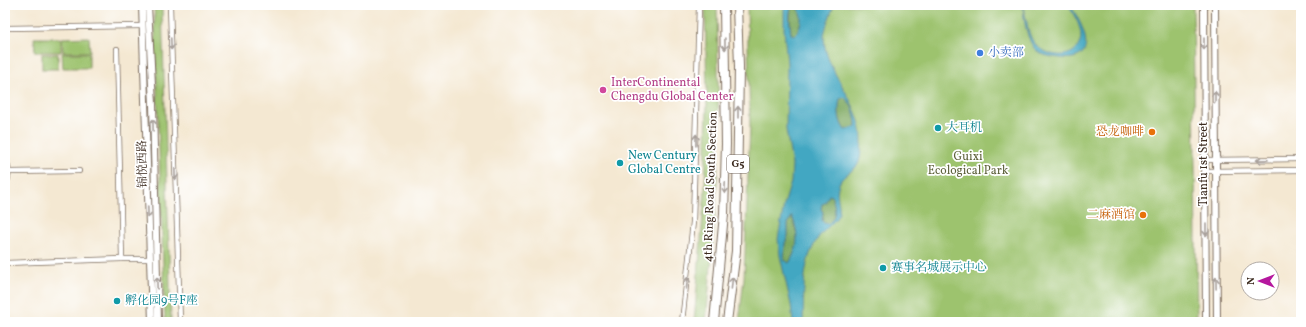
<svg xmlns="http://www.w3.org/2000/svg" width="1306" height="327" viewBox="0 0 1306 327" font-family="Vollkorn,'Noto Serif SC',serif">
<rect width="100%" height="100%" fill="#fff"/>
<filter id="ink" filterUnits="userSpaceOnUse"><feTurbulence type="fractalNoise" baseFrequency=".025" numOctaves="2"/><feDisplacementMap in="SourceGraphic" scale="8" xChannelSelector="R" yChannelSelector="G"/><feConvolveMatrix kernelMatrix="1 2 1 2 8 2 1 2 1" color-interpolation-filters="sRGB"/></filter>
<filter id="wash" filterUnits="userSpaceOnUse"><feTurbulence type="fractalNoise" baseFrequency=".012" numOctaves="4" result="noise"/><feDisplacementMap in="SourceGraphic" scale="16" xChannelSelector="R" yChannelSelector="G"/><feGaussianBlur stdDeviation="0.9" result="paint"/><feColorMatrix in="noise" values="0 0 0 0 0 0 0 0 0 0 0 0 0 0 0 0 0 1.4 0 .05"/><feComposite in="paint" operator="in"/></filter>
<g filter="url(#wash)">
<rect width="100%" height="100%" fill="#f4e8d2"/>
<g fill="#9dc36e" stroke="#6c7646">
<polygon points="154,5 162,5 171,322 165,322"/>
<path d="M705 5H717C718 57 719 109 718 161 716 215 711 268 706 322H694L705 191 707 98Z"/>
<polygon points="747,5 1193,5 1197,322 739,322 744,278 750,125"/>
<polygon points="89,37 90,52 63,52 62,38"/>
<polygon points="34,38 61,38 61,52 35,52"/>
<polygon points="89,53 89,68 63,68 62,53"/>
<rect x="42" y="54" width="16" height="15"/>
</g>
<g fill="#7ea961" stroke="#5c6a40">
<path d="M791 5H793C795 7 797 8 798 9 804 16 800 29 795 35L791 34 790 22Z"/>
<path d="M844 97C853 104 856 116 856 127L845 130C838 121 838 109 840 99Z"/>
<path d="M829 195 832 196C835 207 838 216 828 224L824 223 822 221 823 212 821 209 822 204 825 202Z"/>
<path d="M792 216C798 237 800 243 789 263L784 260 785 243 788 236V224Z"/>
</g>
<g fill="#42a7c2" stroke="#3e6870" fill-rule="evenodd">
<path d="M784 5H792C788 14 790 24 791 34L795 35C800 29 804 16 798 9 797 8 795 7 793 5H834C831 15 825 26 824 37 824 73 863 102 862 142 861 149 861 161 857 166 852 171 845 175 841 180 833 192 841 204 839 213 836 221 828 226 823 232 819 236 815 242 813 247 802 267 804 299 803 322H793L791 305 780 256 778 239 784 205 791 182 792 164 786 130 787 64 784 30ZM844 97C853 104 856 116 856 127L845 130C838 121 838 109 840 99ZM829 195 832 196C835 207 838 216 828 224L824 223 822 221 823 212 821 209 822 204 825 203ZM792 216C799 233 799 247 789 263L784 260 785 243 788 236V224Z"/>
<path d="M1023 5H1025C1024 11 1025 17 1027 23 1028 31 1031 40 1036 45 1047 57 1074 61 1080 42 1084 30 1074 15 1068 5H1070C1083 24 1102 63 1060 58 1053 57 1043 56 1037 51 1027 43 1023 17 1023 5Z"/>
</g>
</g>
<g filter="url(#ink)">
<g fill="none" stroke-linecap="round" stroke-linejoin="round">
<defs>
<g id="street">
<polyline points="170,5 180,322"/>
<polyline points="5,28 142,26"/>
<path d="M5 159C10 168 10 176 5 186"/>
<polyline points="1205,160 1301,159"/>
<polyline points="1205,171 1301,170"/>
<polyline points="10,172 79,171"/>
<polyline points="122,259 150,259"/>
<polyline points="5,263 122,259 117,49"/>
<polyline points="682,322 693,222 699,5"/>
</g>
<g id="secondary">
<polyline points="142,5 152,322"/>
<polyline points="148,5 153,105 158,322"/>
<polyline points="1204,5 1206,322"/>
<polyline points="1215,5 1217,322"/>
</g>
<g id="highway">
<polyline points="714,322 724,214 726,144 724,5"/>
<polyline points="727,322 736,251 738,134 739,67 737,5"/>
</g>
</defs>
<use href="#street" stroke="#7c6c5d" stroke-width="6"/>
<use href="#secondary" stroke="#7c6c5d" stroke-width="8"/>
<use href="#highway" stroke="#7c6c5d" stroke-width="10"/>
<use href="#street" stroke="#fff" stroke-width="4.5"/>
<use href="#secondary" stroke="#fff" stroke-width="6"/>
<use href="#highway" stroke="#fff" stroke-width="8"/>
</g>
<defs><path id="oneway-shaft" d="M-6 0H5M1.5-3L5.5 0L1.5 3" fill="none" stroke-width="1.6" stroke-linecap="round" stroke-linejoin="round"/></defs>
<g stroke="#a79f9a">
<use href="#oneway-shaft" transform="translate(171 44) rotate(88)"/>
<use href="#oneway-shaft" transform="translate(725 44) rotate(89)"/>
<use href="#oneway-shaft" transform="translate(1204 44) rotate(90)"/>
<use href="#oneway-shaft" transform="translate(1215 97) rotate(-90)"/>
<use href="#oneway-shaft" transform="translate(738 112) rotate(-90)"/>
<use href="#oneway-shaft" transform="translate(153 125) rotate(-91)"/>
<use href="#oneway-shaft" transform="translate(696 140) rotate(-89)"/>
<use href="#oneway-shaft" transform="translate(1262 160) rotate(179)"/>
<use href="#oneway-shaft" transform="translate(175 174) rotate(88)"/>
<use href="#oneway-shaft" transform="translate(725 188) rotate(92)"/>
<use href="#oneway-shaft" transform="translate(148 212) rotate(88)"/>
<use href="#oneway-shaft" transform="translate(1206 230) rotate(90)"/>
<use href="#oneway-shaft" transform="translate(157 283) rotate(-92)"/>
<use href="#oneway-shaft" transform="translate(687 283) rotate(-84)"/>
<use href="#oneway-shaft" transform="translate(732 283) rotate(-84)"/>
<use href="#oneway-shaft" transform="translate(1216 283) rotate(-91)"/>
</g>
</g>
<circle fill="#3f7fe0" stroke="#fff" stroke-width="1.5" cx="980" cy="53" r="4"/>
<circle fill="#d1479c" stroke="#fff" stroke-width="1.5" cx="603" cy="90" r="4"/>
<g fill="#0f9aa8" stroke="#fff" stroke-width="1.5">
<circle cx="938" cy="128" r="4"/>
<circle cx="620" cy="163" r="4"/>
<circle cx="883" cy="268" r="4"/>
<circle cx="117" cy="301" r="4"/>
</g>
<g fill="#e8710a" stroke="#fff" stroke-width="1.5">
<circle cx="1152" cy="132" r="4"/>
<circle cx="1143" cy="215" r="4"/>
</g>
<g text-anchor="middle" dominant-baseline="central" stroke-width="3.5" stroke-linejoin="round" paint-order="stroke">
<rect fill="#fff" stroke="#766a62" stroke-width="1" x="727" y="155" width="22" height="18" rx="3"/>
<g font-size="11" font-weight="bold" fill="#3b2a1e">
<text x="738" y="164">G5</text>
</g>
<g font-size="12" fill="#366cbe" stroke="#fff" text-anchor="start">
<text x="988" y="53">小卖部</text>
</g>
<g font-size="12" fill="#b23c85" stroke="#fff" text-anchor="start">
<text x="611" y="83">InterContinental<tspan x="611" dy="14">Chengdu Global Center</tspan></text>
</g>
<g font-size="12" fill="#0d838f" stroke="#fff" text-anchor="start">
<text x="946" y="128">大耳机</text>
<text x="628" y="156">New Century<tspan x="628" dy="14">Global Centre</tspan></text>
<text x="891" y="268">赛事名城展示中心</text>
<text x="125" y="301">孵化园9号F座</text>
</g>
<g font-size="12" fill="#c56008" stroke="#fff" text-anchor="end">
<text x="1144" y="132">恐龙咖啡</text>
<text x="1135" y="215">二麻酒馆</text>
</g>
<g font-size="12" fill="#5d603a" stroke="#fff">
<text x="968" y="157">Guixi<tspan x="968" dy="14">Ecological Park</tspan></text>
</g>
<g font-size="12" fill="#3b2a1e" stroke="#fff">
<text transform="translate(143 164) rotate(-91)">锦悦西路</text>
<text transform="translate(1204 164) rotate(-90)">Tianfu 1st Street</text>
<text transform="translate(711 187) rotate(-88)">4th Ring Road South Section</text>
</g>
</g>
<rect width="1306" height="327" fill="none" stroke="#fff" stroke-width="20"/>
<g transform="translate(1260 281) rotate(270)"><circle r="19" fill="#ffffff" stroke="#b1aaa5"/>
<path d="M0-3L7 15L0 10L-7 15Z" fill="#b5179e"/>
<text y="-6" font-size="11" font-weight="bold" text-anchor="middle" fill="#3b2a1e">N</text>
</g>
</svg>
